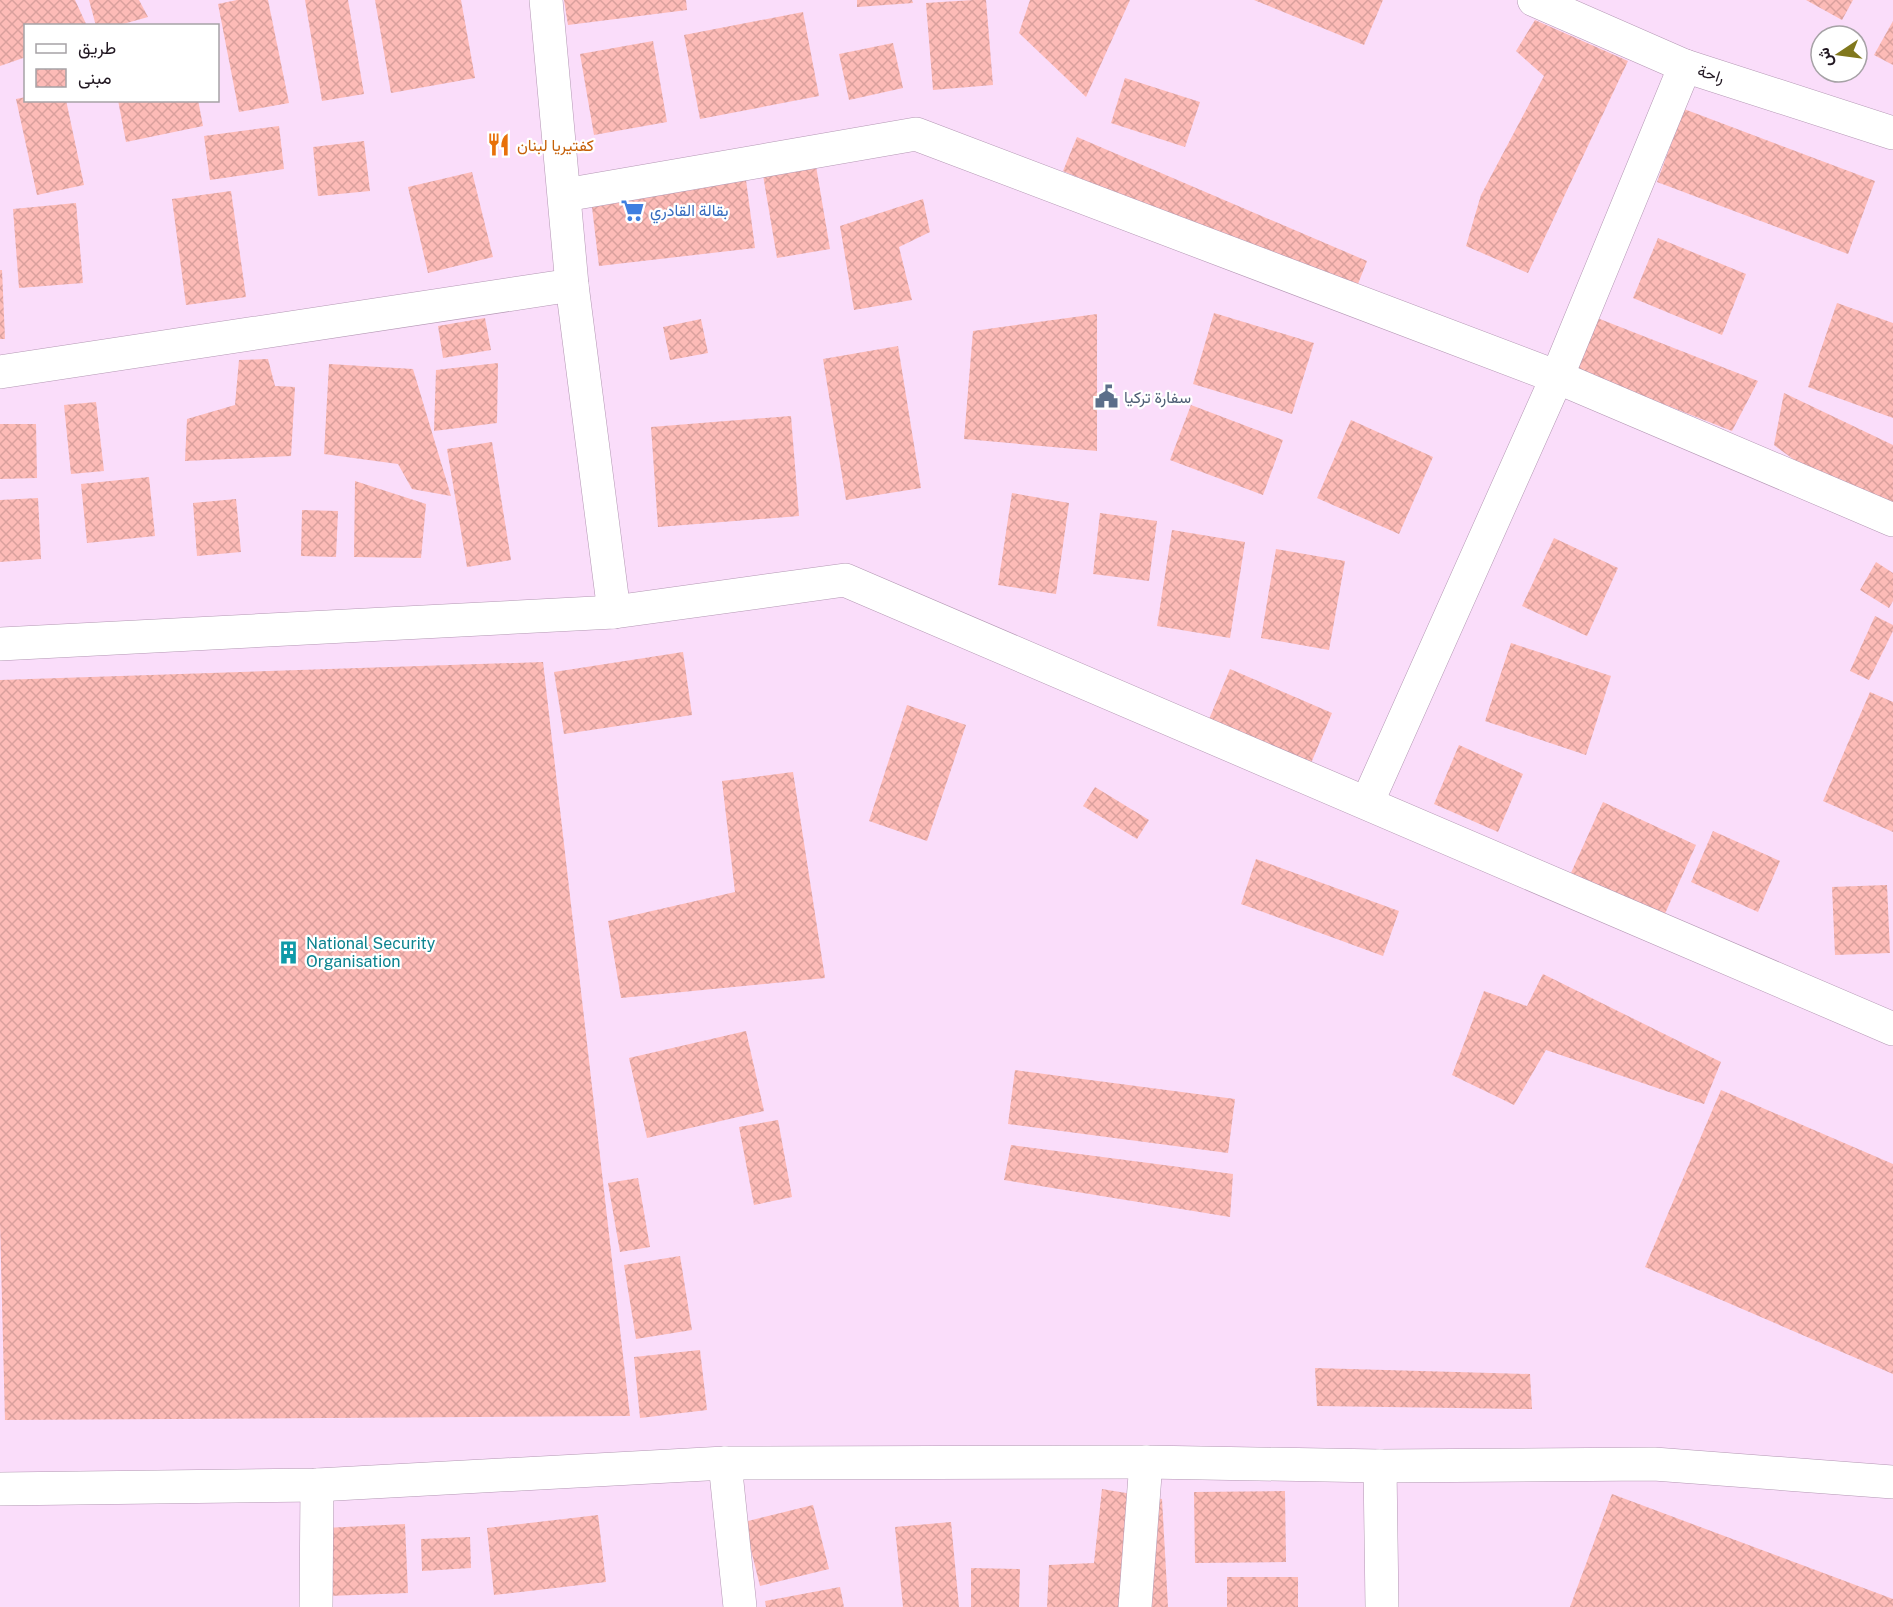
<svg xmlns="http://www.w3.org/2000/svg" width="1893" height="1607" viewBox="0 0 1893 1607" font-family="'Public Sans',Vazirmatn,sans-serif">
<defs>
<pattern id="building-cross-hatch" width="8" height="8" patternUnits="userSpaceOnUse" patternTransform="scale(1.5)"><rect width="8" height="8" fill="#fdbbb7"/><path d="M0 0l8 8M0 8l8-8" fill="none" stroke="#d9a09d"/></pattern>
</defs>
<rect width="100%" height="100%" fill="#faddfa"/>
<g fill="url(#building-cross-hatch)">
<polygon points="0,0 75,0 87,26 26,26 26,57 0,66"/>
<polygon points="89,0 139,0 148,17 116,26 96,26"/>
<polygon points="237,0 268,0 289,103 239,112 218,4"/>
<polygon points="305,0 348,0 364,94 322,101"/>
<polygon points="375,0 461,0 475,78 391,93"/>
<polygon points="564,0 686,0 687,10 568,25"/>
<polygon points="857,0 912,0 913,3 857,7"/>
<polygon points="973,0 986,0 993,85 933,90 926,3"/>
<polygon points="1030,0 1130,0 1086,97 1019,33"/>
<polygon points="1254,0 1383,0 1364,45"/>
<polygon points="1806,0 1853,0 1842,20"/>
<polygon points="803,12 819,96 700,119 684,35"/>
<polygon points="1535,20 1628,61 1528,273 1466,246 1481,195 1544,76 1516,51"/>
<polygon points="1893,21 1893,65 1874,55"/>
<polygon points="653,41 667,122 594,135 580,54"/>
<polygon points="893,43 903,88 849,100 839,54"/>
<polygon points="1125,78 1200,102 1185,147 1111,123"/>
<polygon points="26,97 26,100 66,100 84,185 37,195 16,99"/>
<polygon points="118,100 198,100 203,126 126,142"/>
<polygon points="1684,109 1875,181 1848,254 1657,182"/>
<polygon points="279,126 284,169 210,180 204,136"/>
<polygon points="1077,137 1367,261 1354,294 1063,171"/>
<polygon points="364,141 370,191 318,196 313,147"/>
<polygon points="816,166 830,249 777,258 763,175"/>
<polygon points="472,172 493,257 428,273 408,187"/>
<polygon points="746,180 755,248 599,266 591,199"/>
<polygon points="231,191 246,297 186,305 172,199"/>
<polygon points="923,199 930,232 899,247 912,300 854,310 840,226"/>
<polygon points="76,203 83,283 19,288 13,209"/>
<polygon points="1658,238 1746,274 1722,335 1633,298"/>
<polygon points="0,270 2,270 5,339 0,339"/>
<polygon points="1837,303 1893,323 1893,418 1808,387"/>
<polygon points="1214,313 1314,343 1292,414 1193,384"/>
<polygon points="1097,314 1097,451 964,439 973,331"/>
<polygon points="1587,314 1758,381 1732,431 1564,365"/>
<polygon points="485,318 491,350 443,358 438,326"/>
<polygon points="701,319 708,353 670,360 663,327"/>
<polygon points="898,346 921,488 846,500 823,359"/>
<polygon points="268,359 275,386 295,387 291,456 185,461 187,419 235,405 239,360"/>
<polygon points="498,363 497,423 434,431 436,370"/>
<polygon points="329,364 413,369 451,496 412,489 398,464 324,454"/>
<polygon points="1784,393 1893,445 1893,504 1823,481 1774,445"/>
<polygon points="96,402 104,471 71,474 64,405"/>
<polygon points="1191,405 1283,440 1263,495 1170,460"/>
<polygon points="791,416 799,516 658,527 651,427"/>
<polygon points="1351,420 1433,457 1399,534 1317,498"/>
<polygon points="0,424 36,424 37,478 0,479"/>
<polygon points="492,442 511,560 467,567 447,449"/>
<polygon points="149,477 155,536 87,543 81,484"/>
<polygon points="355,481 426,504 421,558 354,557"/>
<polygon points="1012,493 1069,503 1056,594 998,585"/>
<polygon points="38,498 41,559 0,562 0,500"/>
<polygon points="236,499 241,552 197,556 193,503"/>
<polygon points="302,510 338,511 336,557 301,556"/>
<polygon points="1100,513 1157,521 1149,581 1093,574"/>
<polygon points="1172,530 1245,542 1230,638 1157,626"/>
<polygon points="1554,538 1618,568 1587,636 1522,606"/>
<polygon points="1276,549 1345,561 1329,650 1261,638"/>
<polygon points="1876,562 1893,573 1893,601 1889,608 1860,590"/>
<polygon points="1875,616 1893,625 1893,631 1869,680 1850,671"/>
<polygon points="1511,643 1611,676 1586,755 1485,721"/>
<polygon points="683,652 692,715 564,734 554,672"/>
<polygon points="543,662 630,1416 5,1420 0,1223 0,680"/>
<polygon points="1230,669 1332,713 1309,768 1207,724"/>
<polygon points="1870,692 1893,702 1893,832 1823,801"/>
<polygon points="907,705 966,725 927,841 869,821"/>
<polygon points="1459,745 1523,774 1498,832 1434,804"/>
<polygon points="793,772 825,978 621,998 608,921 735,892 722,781"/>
<polygon points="1095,787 1149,820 1137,839 1083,806"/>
<polygon points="1603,802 1696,845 1663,918 1570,875"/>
<polygon points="1713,831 1780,861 1758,912 1691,882"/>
<polygon points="1256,859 1399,911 1383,956 1241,904"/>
<polygon points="1887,885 1890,953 1835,955 1832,887"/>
<polygon points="1543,974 1721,1062 1704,1104 1546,1050 1514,1105 1452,1075 1484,991 1527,1006"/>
<polygon points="746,1031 764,1111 647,1138 629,1058"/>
<polygon points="1015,1070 1235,1099 1228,1153 1008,1124"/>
<polygon points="1721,1090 1893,1164 1893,1374 1645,1267"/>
<polygon points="778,1120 792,1197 754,1205 739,1127"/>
<polygon points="1011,1145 1233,1174 1230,1217 1004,1180"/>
<polygon points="638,1178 650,1247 620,1252 608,1183"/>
<polygon points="680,1256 692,1330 636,1339 624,1265"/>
<polygon points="700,1350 707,1410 640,1418 634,1357"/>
<polygon points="1315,1368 1530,1374 1532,1409 1317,1406"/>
<polygon points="1102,1489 1162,1499 1168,1607 1047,1607 1049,1565 1094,1563"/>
<polygon points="1285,1491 1286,1562 1195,1563 1194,1492"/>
<polygon points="1612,1494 1893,1599 1893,1607 1570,1607"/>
<polygon points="813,1505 829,1569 760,1586 744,1522"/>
<polygon points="598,1515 606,1582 494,1595 487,1528"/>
<polygon points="951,1522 959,1607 903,1607 895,1527"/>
<polygon points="405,1524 408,1593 328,1596 325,1528"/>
<polygon points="470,1537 471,1568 422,1571 421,1539"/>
<polygon points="971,1568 1020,1569 1019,1607 971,1607"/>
<rect x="1227" y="1577" width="71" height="30"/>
<polygon points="840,1587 844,1607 766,1607 765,1601"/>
</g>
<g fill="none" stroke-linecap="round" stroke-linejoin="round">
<defs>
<g id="minor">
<polyline points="546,0 572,285 614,612"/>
<polyline points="1534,0 1685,66 1893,133"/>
<polyline points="565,195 916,134 1557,377 1893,520"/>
<polyline points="0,372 572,285"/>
<polyline points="0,644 614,612 845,580 1893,1029"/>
<polyline points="1367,803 1557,377 1685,66"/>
<polyline points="725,1463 740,1607"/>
<polyline points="1380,1466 1382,1607"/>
<polyline points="0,1489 317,1485 725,1463 1146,1462 1380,1466 1654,1464 1893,1482"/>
<polyline points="316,1607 317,1485"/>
<polyline points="1135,1607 1146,1462"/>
</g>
</defs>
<use href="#minor" stroke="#b397b3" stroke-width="34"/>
<use href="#minor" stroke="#fff" stroke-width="33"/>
</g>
<defs>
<symbol id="restaurant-bare" viewBox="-9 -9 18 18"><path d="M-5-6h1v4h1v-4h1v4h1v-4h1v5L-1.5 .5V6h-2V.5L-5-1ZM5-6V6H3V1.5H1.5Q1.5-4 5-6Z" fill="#e8710a" stroke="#fff" stroke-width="2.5" paint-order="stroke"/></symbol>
<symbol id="supermarket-bare" viewBox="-9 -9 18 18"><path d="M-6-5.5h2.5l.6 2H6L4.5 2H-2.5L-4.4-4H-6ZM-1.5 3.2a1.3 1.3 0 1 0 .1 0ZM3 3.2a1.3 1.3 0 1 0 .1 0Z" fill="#3f7fe0" stroke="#fff" stroke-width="2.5" paint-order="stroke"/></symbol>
<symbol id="civic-bare" viewBox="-9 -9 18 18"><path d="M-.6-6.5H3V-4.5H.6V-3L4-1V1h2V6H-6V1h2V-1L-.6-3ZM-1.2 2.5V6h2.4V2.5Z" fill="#5c6f8a" stroke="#fff" stroke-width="2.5" paint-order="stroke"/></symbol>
<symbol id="building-bare" viewBox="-9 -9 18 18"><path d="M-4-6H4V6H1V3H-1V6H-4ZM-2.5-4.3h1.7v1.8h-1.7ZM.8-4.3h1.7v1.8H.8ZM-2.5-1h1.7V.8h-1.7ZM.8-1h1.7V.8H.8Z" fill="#0f9aa8" stroke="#fff" stroke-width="2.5" paint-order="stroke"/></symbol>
</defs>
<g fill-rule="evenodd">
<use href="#restaurant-bare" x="482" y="128" width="33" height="33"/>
<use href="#supermarket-bare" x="616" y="194" width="33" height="33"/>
<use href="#civic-bare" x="1090" y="380" width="33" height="33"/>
<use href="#building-bare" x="272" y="936" width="33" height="33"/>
</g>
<g text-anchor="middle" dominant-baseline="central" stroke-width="4.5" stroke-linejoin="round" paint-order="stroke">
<g font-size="16" fill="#211721" stroke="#fff">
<text transform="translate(1711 74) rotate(18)">راحة</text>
</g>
<g font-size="16" fill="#c56008" stroke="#fff" text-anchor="start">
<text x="517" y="145">كفتيريا لبنان</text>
</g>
<g font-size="16" fill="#366cbe" stroke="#fff" text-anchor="start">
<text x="650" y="210">بقالة القادري</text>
</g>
<g font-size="16" fill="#4e5e75" stroke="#fff" text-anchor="start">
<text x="1124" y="397">سفارة تركيا</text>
</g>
<g font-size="16" fill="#0d838f" stroke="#fff" text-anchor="start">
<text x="306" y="943">National Security<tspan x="306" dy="18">Organisation</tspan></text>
</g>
</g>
<rect x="24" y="24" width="195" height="78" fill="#ffffff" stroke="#a6a2a6" stroke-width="1.5"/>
<rect x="36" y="44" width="30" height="9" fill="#ffffff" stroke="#a6a2a6" stroke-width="1.5"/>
<text x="78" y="54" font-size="18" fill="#211721">طريق</text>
<rect x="36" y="69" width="30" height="18" fill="url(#building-cross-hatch)" stroke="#a6a2a6" stroke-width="1.5"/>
<text x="78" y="84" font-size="18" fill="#211721">مبنى</text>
<g transform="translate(1839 54) rotate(257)"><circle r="28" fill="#ffffff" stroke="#a6a2a6" stroke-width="1.5"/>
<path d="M0-4.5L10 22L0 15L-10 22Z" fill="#81781d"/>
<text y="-9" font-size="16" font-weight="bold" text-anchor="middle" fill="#211721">ش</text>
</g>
</svg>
